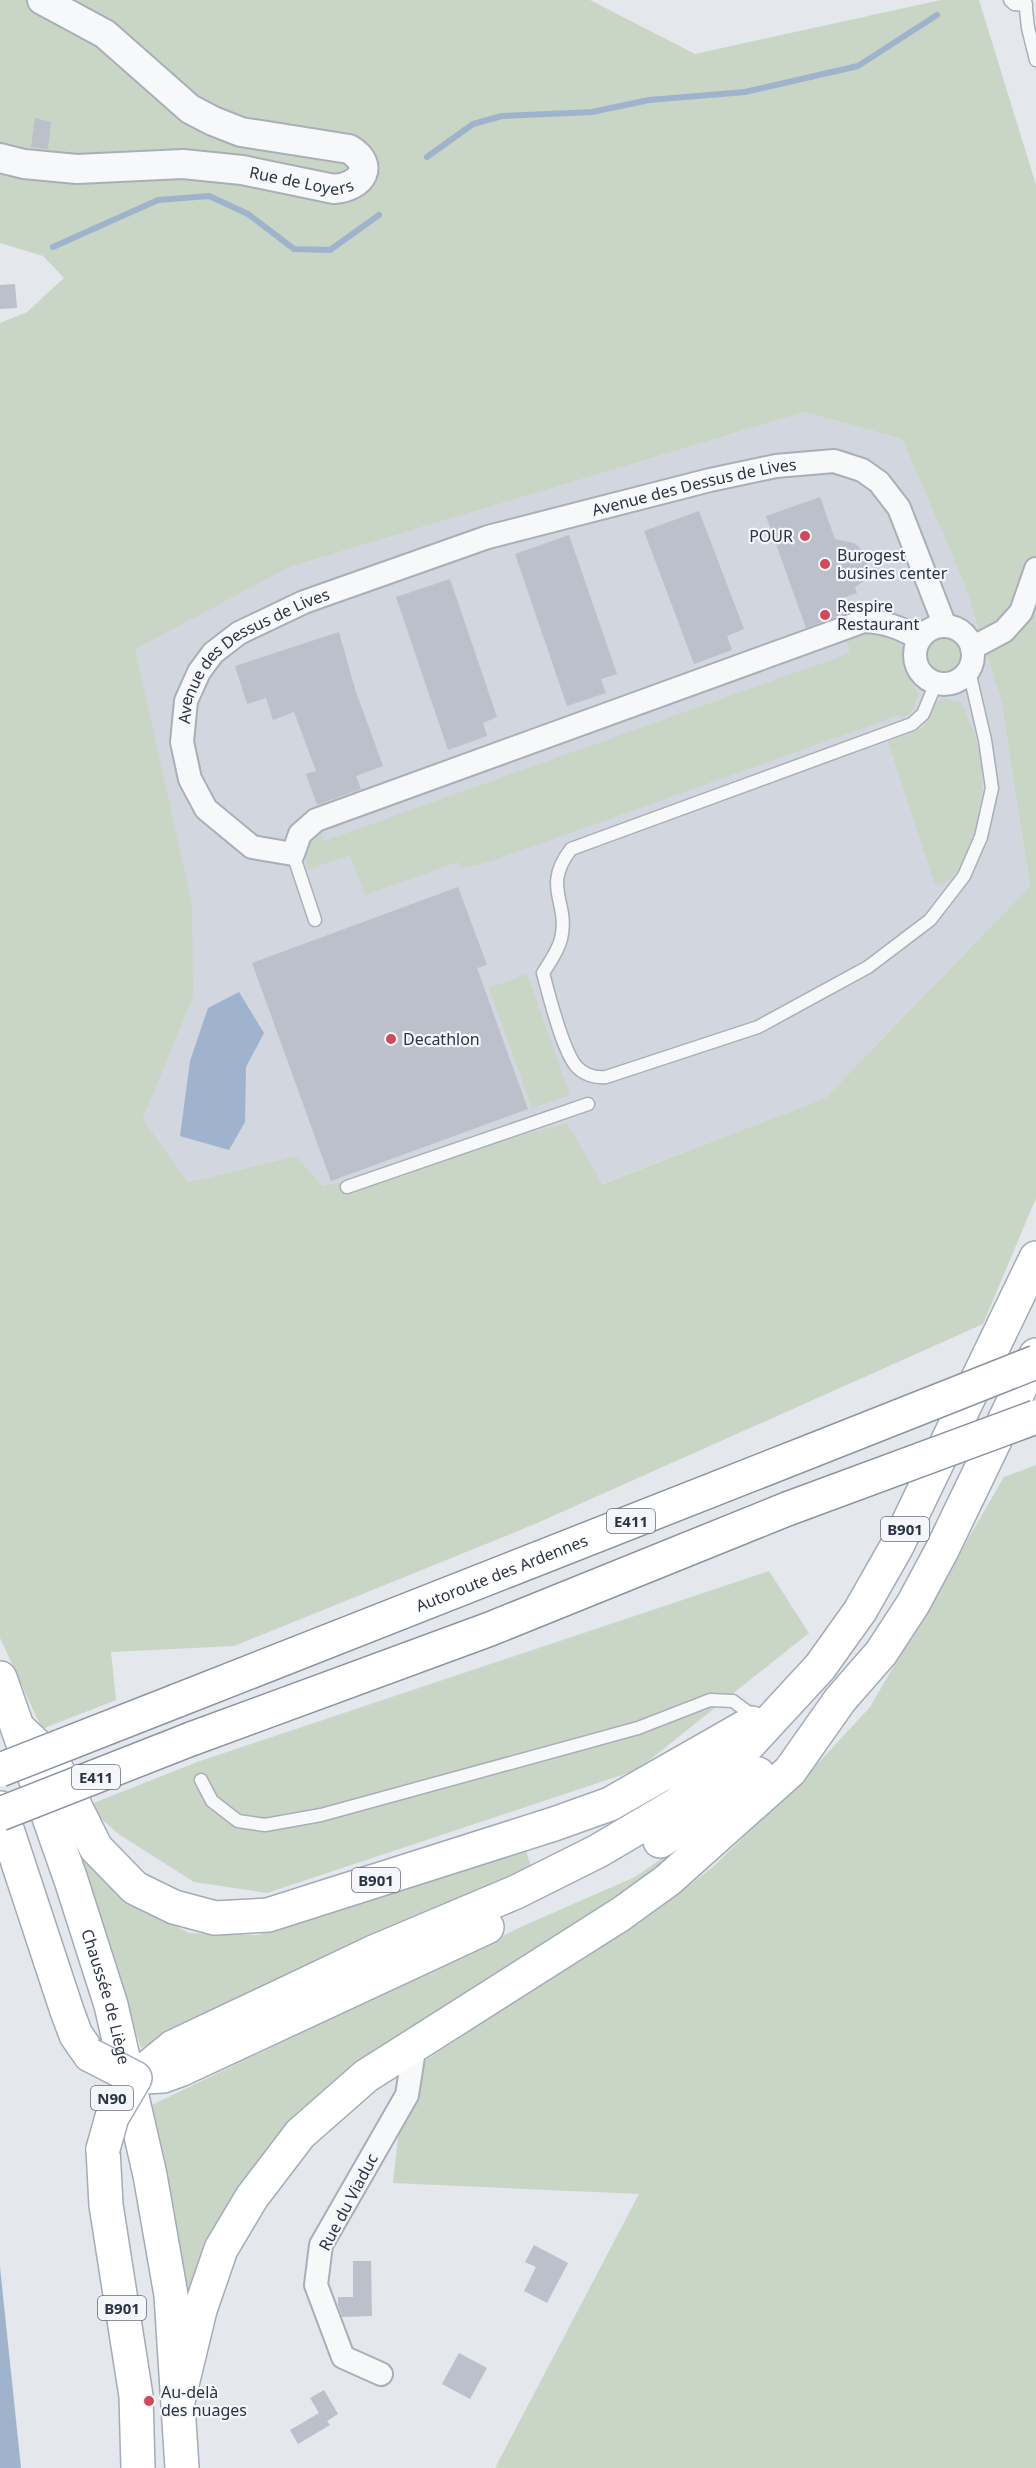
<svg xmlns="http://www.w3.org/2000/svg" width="1036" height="2468" viewBox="0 0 1036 2468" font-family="'Noto Sans',sans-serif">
<rect width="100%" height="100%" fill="#e4e7ec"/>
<polygon fill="#d2d6de" points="805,412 902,439 965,585 1001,701 1030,886 825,1098 601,1184 567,1123 323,1186 296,1156 188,1182 143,1119 193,997 134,649 290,567"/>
<g fill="#c9d6c5" fill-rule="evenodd">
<path d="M0 0H590L695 54 941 0H979L1036 185V1198L983 1324 535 1524 234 1646 111 1652 116 1700 42 1729 0 1638V323L27 312 64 278 43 256 0 243ZM805 412 902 439 965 585 1001 701 1030 886 825 1098 602 1184 567 1123 323 1186 296 1156 188 1182 143 1119 193 997 192 904 135 649 290 567Z"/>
<path d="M870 630 897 638 903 649 905 663 918 695 911 713 901 719 899 715 489 862 461 869 458 862 365 895 350 855 308 870C304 855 306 838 320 830L324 841 850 653 846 639Z"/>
<circle cx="944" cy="655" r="16"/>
<path d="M943 698 961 702C971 724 980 745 982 769 985 802 972 866 943 885L935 884 888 742 923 728 936 702Z"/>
<polygon points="527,974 570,1095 532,1108 489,988"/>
<polygon points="1036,1465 1036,2468 495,2468 639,2194 393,2183 405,2074 559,1972 638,1924 713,1867 808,1774 870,1707 1004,1477"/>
<polygon points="769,1571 809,1633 637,1770 267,1893 194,1882 120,1835 86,1806 200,1761"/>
<polygon points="740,1804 671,1864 291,2121 188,2337 180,2265 152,2105 523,1926 635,1877"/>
<polygon points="64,1811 146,1910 189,1933 258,1935 525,1847 531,1867 141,2048"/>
</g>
<g fill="#9fb4cc">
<polygon points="239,992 264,1033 246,1067 245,1122 229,1150 180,1136 190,1061 208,1008"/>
<polygon points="0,2267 21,2468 0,2468"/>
</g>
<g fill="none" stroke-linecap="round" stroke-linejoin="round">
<g stroke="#9fb4cc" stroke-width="6">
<polyline points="427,157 473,124 502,116 592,112 649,100 745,92 858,66 937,15"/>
<polyline points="53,247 158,200 209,196 248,214 294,249 330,250 379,215"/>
</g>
</g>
<g fill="#bbc0ca">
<polygon points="35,118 51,122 48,149 31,147"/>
<polygon points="15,284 17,308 0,309 0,285"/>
<polygon points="820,497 835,539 854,543 861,549 867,558 867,571 864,581 855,587 857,593 840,599 846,613 806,628 766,516"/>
<polygon points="699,511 744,629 727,636 732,650 694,664 644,531"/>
<polygon points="569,535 617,674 601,679 606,693 567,706 515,554"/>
<polygon points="450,579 497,717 483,723 487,736 448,750 396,597"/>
<polygon points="339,632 355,689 383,766 356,776 361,789 317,805 306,774 316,771 294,712 273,720 266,698 247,704 235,666"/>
<polygon points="458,887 487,965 477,968 528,1109 331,1181 252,963"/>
<polygon points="534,2245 568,2263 547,2303 524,2291 536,2267 525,2262"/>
<polygon points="353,2261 371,2261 372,2316 342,2317 338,2305 338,2297 353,2297"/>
<polygon points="459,2353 487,2368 470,2399 442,2384"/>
<polygon points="324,2390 338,2414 327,2421 330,2425 298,2444 290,2430 319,2413 310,2398"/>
</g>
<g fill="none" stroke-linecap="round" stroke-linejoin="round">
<defs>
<g id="service">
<polyline points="1010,0 1014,4 1026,5"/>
<polyline points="1025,0 1028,28 1036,60"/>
<path d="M936 683 923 714 912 724 571 849C541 888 570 902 561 939 558 951 550 962 543 973 549 995 562 1049 576 1066 584 1075 596 1078 606 1077L758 1027 868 967 930 920 964 876 981 837 992 788 985 740 969 671"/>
<polyline points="293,854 315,920"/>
<polyline points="347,1187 588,1104"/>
<polyline points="201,1780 212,1801 238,1821 265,1825 321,1815 638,1728 710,1700 733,1701 757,1719"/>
</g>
<g id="minor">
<circle cx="944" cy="655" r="29"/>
<path id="s1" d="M920 639C901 628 886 622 864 621L316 820 300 834 293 854 252 847 206 809 190 779 182 742 186 701 199 672 213 653 239 633 304 602 488 537 710 480 776 466 834 461 862 470 879 482 899 508 945 626"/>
<polyline points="972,648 1004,631 1021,612 1036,569"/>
<polyline points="381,2374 343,2357 316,2285 321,2245 407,2095 415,2044"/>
</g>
<g id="tertiary">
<path id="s2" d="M0 158 24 164 77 169 183 164 242 170 334 189C362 187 376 165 349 149L241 132 213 121 190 109 105 34 42 0"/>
</g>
<g id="primary">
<path id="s3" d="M0 1678 71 1880 111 2005 150 2175 171 2295 182 2468"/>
<polyline points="18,1728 52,1760 96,1848 135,1888 174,1907 215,1918 268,1915 554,1824 610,1804 752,1723"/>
<polyline points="0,1808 67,2011 76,2035 90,2055"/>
<polyline points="660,1841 735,1793 758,1774"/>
<polyline points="143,2077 163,2076 182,2069 487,1927"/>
<polyline points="135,2078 173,2047 376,1951 516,1892 598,1851 676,1805 737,1757 820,1667 860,1611 897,1546 1036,1258"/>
<polyline points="103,2149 106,2205 136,2396 138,2468"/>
<polyline points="178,2401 200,2310 221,2249 252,2197 300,2134 366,2076 621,1914 668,1880 790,1771 840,1700 881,1653 913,1604 942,1550 1036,1355"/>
</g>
<g id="motorway">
<path id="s4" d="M176 1701 811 1451"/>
<polyline points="191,1739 490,1629 787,1509"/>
</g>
</defs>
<use href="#service" stroke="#a9aeb7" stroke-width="15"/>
<use href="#minor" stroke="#a9aeb7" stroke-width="26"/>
<use href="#tertiary" stroke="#a9aeb7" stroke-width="32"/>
<use href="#primary" stroke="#a3abb8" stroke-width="36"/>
<use href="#motorway" stroke="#8b94a3" stroke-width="36"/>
<use href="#service" stroke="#f7f8fa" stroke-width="12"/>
<use href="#minor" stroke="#f7f8fa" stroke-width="22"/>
<use href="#tertiary" stroke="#f7f8fa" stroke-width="28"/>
<use href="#primary" stroke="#fff" stroke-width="33"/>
<use href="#motorway" stroke="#fff" stroke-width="33"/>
<defs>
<polyline id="primary-bridge" points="90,2055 135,2078 112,2117 103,2149"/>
<g id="motorway-bridge">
<polyline points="811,1451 1036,1362"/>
<polyline points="787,1509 1036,1417"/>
<polyline points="0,1770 176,1701"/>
<polyline points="0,1814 191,1739"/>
</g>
</defs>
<use href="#primary-bridge" stroke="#a3abb8" stroke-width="36" stroke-linecap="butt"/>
<use href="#motorway-bridge" stroke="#8b94a3" stroke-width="36" stroke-linecap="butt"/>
<use href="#primary-bridge" stroke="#fff" stroke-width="33"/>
<use href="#motorway-bridge" stroke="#fff" stroke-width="33"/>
</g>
<g fill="#d1495b" stroke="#f4f6f9" stroke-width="2">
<circle cx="805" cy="536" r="6"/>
<circle cx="825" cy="564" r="6"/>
<circle cx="825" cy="615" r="6"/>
<circle cx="391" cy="1039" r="6"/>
<circle cx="149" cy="2401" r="6"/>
</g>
<g text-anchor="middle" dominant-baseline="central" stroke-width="4.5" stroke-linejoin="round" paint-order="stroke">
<g fill="#f4f6f9" stroke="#676e7b" stroke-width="1.5">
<rect x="607" y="1509" width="48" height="24" rx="4.5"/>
<rect x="881" y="1517" width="48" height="24" rx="4.5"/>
<rect x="72" y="1765" width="48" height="24" rx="4.5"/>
<rect x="352" y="1868" width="48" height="24" rx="4.5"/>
<rect x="91" y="2086" width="42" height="24" rx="4.5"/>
<rect x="98" y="2296" width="48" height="24" rx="4.5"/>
</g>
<g font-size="15" font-weight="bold" fill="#2b3445">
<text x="631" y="1521">E411</text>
<text x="905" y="1529">B901</text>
<text x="96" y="1777">E411</text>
<text x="376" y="1880">B901</text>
<text x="112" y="2098">N90</text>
<text x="122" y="2308">B901</text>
</g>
<g font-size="16" fill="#2b3445" stroke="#f4f6f9">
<text stroke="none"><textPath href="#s2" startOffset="304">Rue de Loyers</textPath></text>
<text stroke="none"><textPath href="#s1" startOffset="1467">Avenue des Dessus de Lives</textPath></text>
<text stroke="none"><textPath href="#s1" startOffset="981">Avenue des Dessus de Lives</textPath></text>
<text stroke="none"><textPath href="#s4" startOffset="350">Autoroute des Ardennes</textPath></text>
<text stroke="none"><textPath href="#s3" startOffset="336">Chaussée de Liège</textPath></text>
<text transform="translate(348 2202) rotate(-62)">Rue du Viaduc</text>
</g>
<g font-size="16" fill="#2b3445" stroke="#f4f6f9" text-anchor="start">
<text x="793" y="536" text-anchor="end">POUR</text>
<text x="837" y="555">Burogest<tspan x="837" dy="18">busines center</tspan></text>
<text x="837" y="606">Respire<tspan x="837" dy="18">Restaurant</tspan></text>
<text x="403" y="1039">Decathlon</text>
<text x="161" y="2392">Au-delà<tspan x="161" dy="18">des nuages</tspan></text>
</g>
</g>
</svg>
